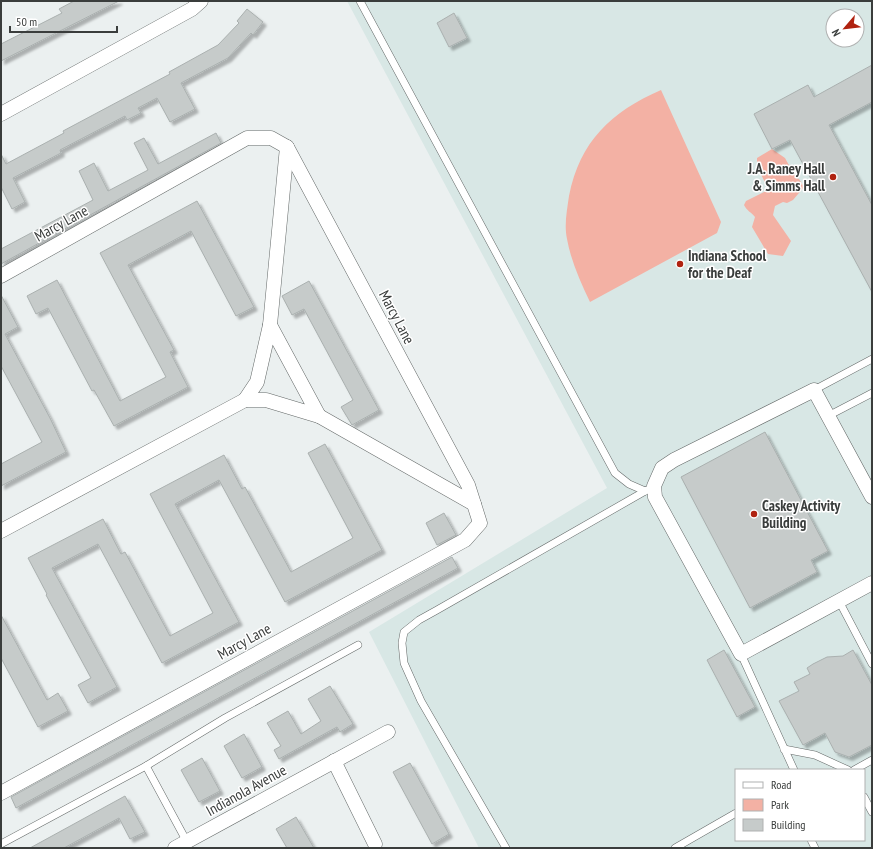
<svg xmlns="http://www.w3.org/2000/svg" width="873" height="849" viewBox="0 0 873 849" font-family="'PT Sans Narrow',sans-serif">
<defs>
<filter id="shadow"><feDropShadow dx="3.5" dy="3.5" stdDeviation="1" flood-color="#0004"/></filter>
</defs>
<rect width="100%" height="100%" fill="#ebf0f0"/>
<path fill="#d8e7e5" fill-rule="evenodd" d="M347 1H872V848H479L369 632 607 488ZM833 16H857V40H833ZM736 770H864V840H736Z"/>
<g fill="#f3b1a4">
<path d="M661 90 721 222 717 233 590 302C580 281 571 261 567 239 564 225 567 210 569 196 580 141 611 112 661 90Z"/>
<path d="M772 149 785 158 796 178 799 179 804 187 793 200 787 203 783 202 775 206 773 215 791 241 783 256 768 254 752 227 755 217C751 212 747 211 744 205L746 201 766 191 768 188 757 167V158Z"/>
</g>
<g fill="#c6cbca" stroke="#aab0af" filter="url(#shadow)">
<polygon points="74,1 119,1 1,61 1,44 62,13 59,9"/>
<polygon points="247,9 263,22 253,35 251,33 228,58 181,83 195,109 170,122 157,98 138,108 141,113 127,120 125,116 60,150 61,153 13,178 25,202 12,209 1,187 1,154 6,164 64,133 63,131 170,74 169,72 218,45 239,23 237,21"/>
<polygon points="454,13 467,38 449,47 437,23"/>
<polygon points="872,65 872,102 829,125 872,205 872,292 790,140 772,149 754,114 808,85 814,97"/>
<polygon points="216,133 221,143 1,264 1,249 93,200 79,171 94,163 108,191 148,170 134,143 144,138 158,164"/>
<polygon points="197,201 254,307 236,316 191,231 128,265 174,350 170,352 188,387 114,426 94,390 92,391 48,308 36,314 27,296 57,280 120,401 166,377 100,253"/>
<polygon points="309,281 379,410 352,425 341,407 353,400 304,309 292,315 282,296"/>
<polygon points="1,295 18,327 5,334 50,418 66,452 1,486 1,464 42,442 1,366"/>
<polygon points="765,432 828,551 811,560 817,572 750,608 681,477"/>
<polygon points="325,444 382,550 285,602 219,480 175,504 239,622 162,663 98,544 52,568 117,687 88,703 78,685 91,678 46,595 47,594 28,558 103,519 121,554 125,552 170,636 213,613 150,494 224,455 242,489 245,487 291,572 353,538 308,453"/>
<polygon points="444,513 456,535 437,545 426,523"/>
<polygon points="452,557 458,568 16,808 11,797"/>
<polygon points="1,615 47,700 58,693 68,711 38,727 1,658"/>
<polygon points="724,650 755,707 737,717 707,660"/>
<polygon points="853,650 872,685 872,745 849,757 835,752 825,733 803,745 779,701 799,691 794,682 810,674 807,668 813,664 827,657 843,656"/>
<polygon points="330,686 353,724 340,732 337,727 279,759 274,750 281,746 267,723 288,711 301,734 321,721 308,699"/>
<polygon points="244,734 262,767 242,778 224,746"/>
<polygon points="202,758 220,791 199,802 181,770"/>
<polygon points="410,763 449,834 432,844 393,772"/>
<polygon points="125,796 145,832 130,839 119,818 64,848 30,848"/>
<polygon points="296,817 314,848 287,848 276,829"/>
</g>
<g fill="none" stroke-linecap="round" stroke-linejoin="round">
<defs>
<g id="lane">
<polyline points="360,1 615,473 629,484 645,491"/>
<polyline points="814,390 872,359"/>
<polyline points="828,416 872,393"/>
<polyline points="839,601 872,664"/>
<polyline points="741,654 794,770"/>
<polyline points="784,749 815,755 848,770"/>
<polyline points="146,766 187,842"/>
<polyline points="854,770 872,760"/>
<polyline points="864,797 872,812"/>
<polyline points="811,840 815,848"/>
<polyline points="1,844 146,766 225,718 358,645"/>
<polyline points="506,848 421,701 404,663 402,643 404,632 419,620 437,610 647,490"/>
<polyline points="675,848 736,813"/>
</g>
<g id="street">
<polyline points="1,114 192,9 201,1"/>
<polyline points="1,276 247,138 271,138 287,147 468,485 480,523 465,540 1,793"/>
<polygon points="270,325 319,416 266,400 245,400 257,382"/>
<polyline points="270,325 287,147"/>
<polyline points="319,416 474,504"/>
<polyline points="872,497 814,390 674,460 662,468 654,486 655,497 741,654 872,583"/>
<polyline points="1,531 245,400"/>
<polyline points="334,761 375,844"/>
<polyline points="175,848 388,732"/>
</g>
</defs>
<use href="#lane" stroke="#646968" stroke-width="8"/>
<use href="#street" stroke="#646968" stroke-width="15"/>
<use href="#lane" stroke="#fff" stroke-width="7"/>
<use href="#street" stroke="#fff" stroke-width="14"/>
</g>
<g fill="#b02210" stroke="#fff" stroke-width="1.5">
<circle cx="833" cy="177" r="4"/>
<circle cx="680" cy="264" r="4"/>
<circle cx="754" cy="514" r="4"/>
</g>
<g text-anchor="middle" dominant-baseline="central" stroke-width="3" stroke-linejoin="round" paint-order="stroke">
<g font-size="15" font-weight="bold" fill="#3a3d3c" stroke="#fff" text-anchor="start">
<text x="825" y="168" text-anchor="end">J.A. Raney Hall<tspan x="825" dy="17">&amp; Simms Hall</tspan></text>
<text x="688" y="255">Indiana School<tspan x="688" dy="17">for the Deaf</tspan></text>
<text x="762" y="505">Caskey Activity<tspan x="762" dy="17">Building</tspan></text>
</g>
<g font-size="15" fill="#3a3d3c" stroke="#fff">
<text transform="translate(61 223) rotate(-29)">Marcy Lane</text>
<text transform="translate(397 317) rotate(62)">Marcy Lane</text>
<text transform="translate(244 641) rotate(-29)">Marcy Lane</text>
<text transform="translate(246 790) rotate(-29)">Indianola Avenue</text>
</g>
</g>
<rect width="873" height="849" fill="none" stroke="#3a3d3c" stroke-width="4"/>
<rect x="735" y="769" width="130" height="72" fill="#ffffff" stroke="#b0b1b1"/>
<rect x="743" y="782" width="20" height="6" fill="#ffffff" stroke="#b0b1b1"/>
<text x="771" y="789" font-size="12" fill="#3a3d3c">Road</text>
<rect x="743" y="799" width="20" height="12" fill="#f3b1a4" stroke="#b0b1b1"/>
<text x="771" y="809" font-size="12" fill="#3a3d3c">Park</text>
<rect x="743" y="819" width="20" height="12" fill="#c6cbca" stroke="#b0b1b1"/>
<text x="771" y="829" font-size="12" fill="#3a3d3c">Building</text>
<g transform="translate(845 28) rotate(242)"><circle r="19" fill="#ffffff" stroke="#b0b1b1"/>
<path d="M0-3L7 15L0 10L-7 15Z" fill="#b02210"/>
<text y="-6" font-size="11" font-weight="bold" text-anchor="middle" fill="#3a3d3c">N</text>
</g>
<path d="M10 26v6h107v-6" fill="none" stroke="#3a3d3c" stroke-width="2"/>
<text x="16" y="26" font-size="12" fill="#3a3d3c" stroke="#ffffff" stroke-width="3" paint-order="stroke">50 m</text>
</svg>
